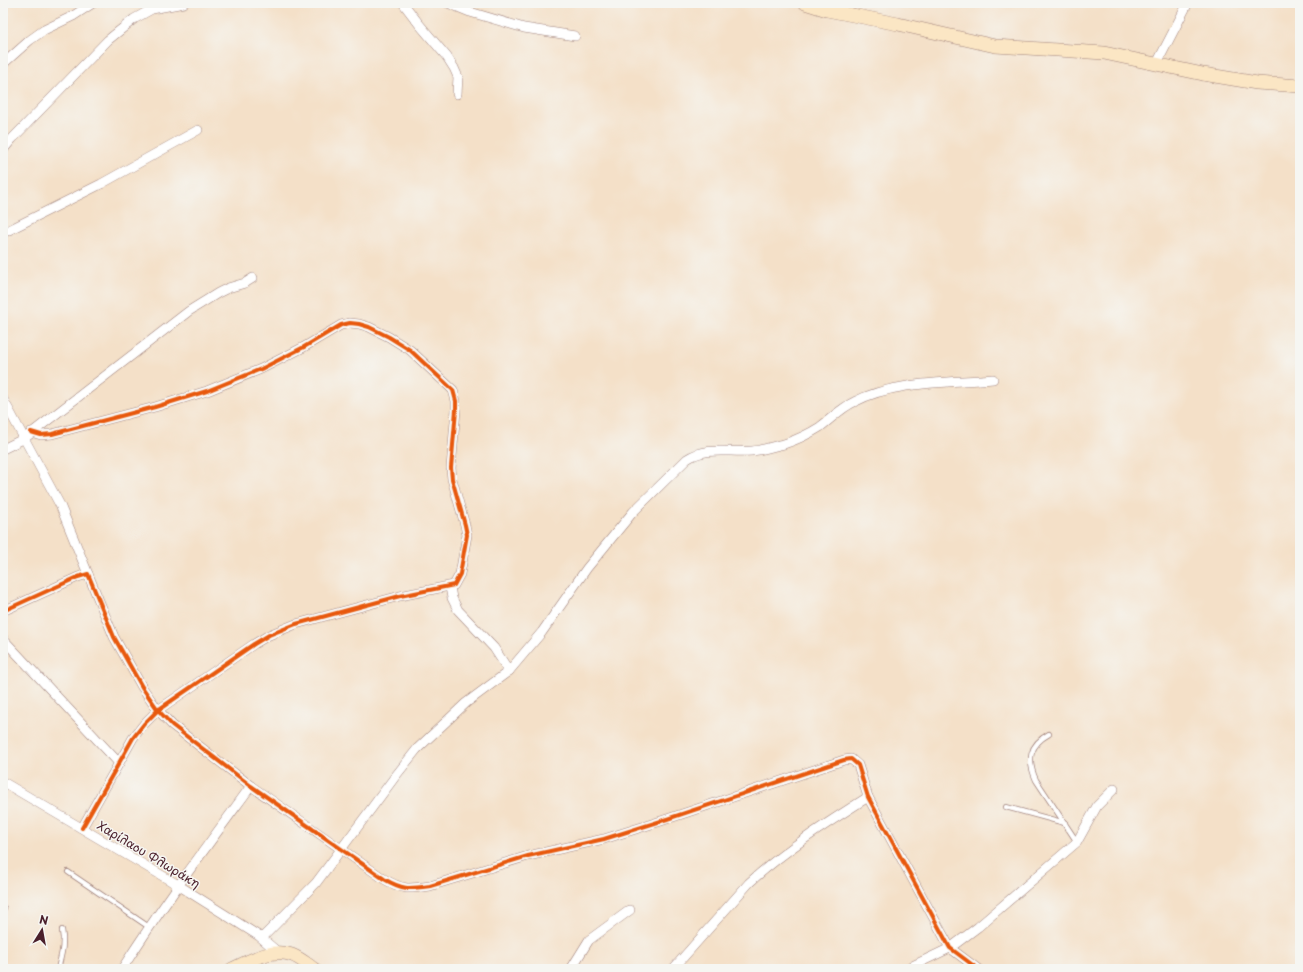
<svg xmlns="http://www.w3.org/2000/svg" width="1303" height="972" viewBox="0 0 1303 972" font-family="'Playpen Sans',sans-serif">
<rect width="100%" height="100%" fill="#f6f6f2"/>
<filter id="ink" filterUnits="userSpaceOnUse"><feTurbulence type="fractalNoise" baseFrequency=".025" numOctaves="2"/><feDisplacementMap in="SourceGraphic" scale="8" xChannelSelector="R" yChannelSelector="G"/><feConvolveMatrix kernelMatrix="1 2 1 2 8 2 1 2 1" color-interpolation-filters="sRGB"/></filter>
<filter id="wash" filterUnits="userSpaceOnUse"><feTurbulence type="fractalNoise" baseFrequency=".012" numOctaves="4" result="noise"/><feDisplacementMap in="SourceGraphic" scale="16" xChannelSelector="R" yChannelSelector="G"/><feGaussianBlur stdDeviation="0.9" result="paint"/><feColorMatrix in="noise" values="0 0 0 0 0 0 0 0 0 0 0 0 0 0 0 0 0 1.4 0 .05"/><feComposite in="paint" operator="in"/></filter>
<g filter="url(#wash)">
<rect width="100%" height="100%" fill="#f4e0c8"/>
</g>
<g filter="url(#ink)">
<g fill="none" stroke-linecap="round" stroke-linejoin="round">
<defs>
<g id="lane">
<path d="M1049 734C1029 745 1027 760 1036 780L1077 842"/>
<polyline points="1006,807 1065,823"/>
<polyline points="68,872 149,927"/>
<polyline points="3,909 4,908"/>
<path d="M58 969C61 956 65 944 62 930"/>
</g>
<g id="street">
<polyline points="403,3 419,24 447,57 454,68 458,77 457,94"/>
<polyline points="448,3 470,12 524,28 575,36"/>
<polyline points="1157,63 1188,3"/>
<polyline points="3,64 30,40 44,30 73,16 93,3"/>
<polyline points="3,150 12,139 108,40 134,19 152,9 184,3"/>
<polyline points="3,233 101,184 198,130"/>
<polyline points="3,399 60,505 88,574"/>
<polyline points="31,432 41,435 52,434 155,407 207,391 261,369 304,347 341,325 350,323 359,324 369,327 389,337 410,350 453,390 456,401 456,410 451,468 452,479 465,525 467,535 460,574 454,585 400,596 296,624 269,635 254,644 158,710 144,724 133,738 119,763 82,828"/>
<polyline points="3,449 25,438 189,311 218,293 228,288 245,283 253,278"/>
<path d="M3 611 78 577 88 574 114 637 142 687 158 710 172 725 251 786 384 879C403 890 408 889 430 886L528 856 604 839 658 822 844 760 851 759 858 765 868 797 950 948 978 969"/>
<polyline points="3,639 119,763"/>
<path d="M509 671 542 632 587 568 633 512 687 459C707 446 729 453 752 451 762 450 774 446 784 444 796 440 809 434 820 427 831 419 841 408 854 402 894 381 949 383 993 379"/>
<polyline points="3,782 178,885 259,936 279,953"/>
<polyline points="262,938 316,883 394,778 417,749 466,703 509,671 494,648 458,610 452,598 450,587"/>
<path d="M122 969C162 906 207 846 251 786"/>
<polyline points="571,969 589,940 630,910"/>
<path d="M673 969 749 883C785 850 827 823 868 797"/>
<polyline points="906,969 950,948 978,927 1077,842 1097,806 1114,789"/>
</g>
<g id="secondary">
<polyline points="805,3 827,10 898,24 995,46 1104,53 1203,74 1257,83 1300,86"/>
<path d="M232 969C249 961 273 947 292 955 300 958 307 964 314 969"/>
</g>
</defs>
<use href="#lane" stroke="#9f807a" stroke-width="6"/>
<use href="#street" stroke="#9f807a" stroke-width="10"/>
<use href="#secondary" stroke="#9f807a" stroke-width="14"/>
<use href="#lane" stroke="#fff" stroke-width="4.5"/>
<use href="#street" stroke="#fff" stroke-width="9"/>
<use href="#secondary" stroke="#fbe6c4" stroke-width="13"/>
<defs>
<g id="cycleway">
<polyline points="31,432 41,435 52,434 155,407 207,391 261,369 304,347 341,325 350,323 359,324 369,327 389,337 410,350 453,390 456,401 456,410 451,468 452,479 465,525 467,535 460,574 454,585 400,596 296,624 269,635 254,644 158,710 144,724 133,738 119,763 82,828"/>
<path d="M3 611 78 577 88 574 114 637 142 687 158 710 172 725 251 786 384 879C403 890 408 889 430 886L528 856 604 839 658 822 844 760 851 759 858 765 868 797 950 948 978 969"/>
</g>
</defs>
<use href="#cycleway" stroke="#f6f6f2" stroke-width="6"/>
<use href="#cycleway" stroke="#e8590c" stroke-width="4"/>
</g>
</g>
<g text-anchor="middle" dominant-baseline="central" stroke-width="3" stroke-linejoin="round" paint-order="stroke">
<g font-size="12" fill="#4a1f2b" stroke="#f6f6f2">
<text transform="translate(149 854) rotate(31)">Χαρίλαου Φλωράκη</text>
</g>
</g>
<rect width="1303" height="972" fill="none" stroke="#f6f6f2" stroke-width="16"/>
<g transform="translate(42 930) rotate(11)" stroke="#f6f6f2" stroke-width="3" paint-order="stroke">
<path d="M0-3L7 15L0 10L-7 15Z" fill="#4a1f2b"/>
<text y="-6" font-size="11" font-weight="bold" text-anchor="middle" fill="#4a1f2b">N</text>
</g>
</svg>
